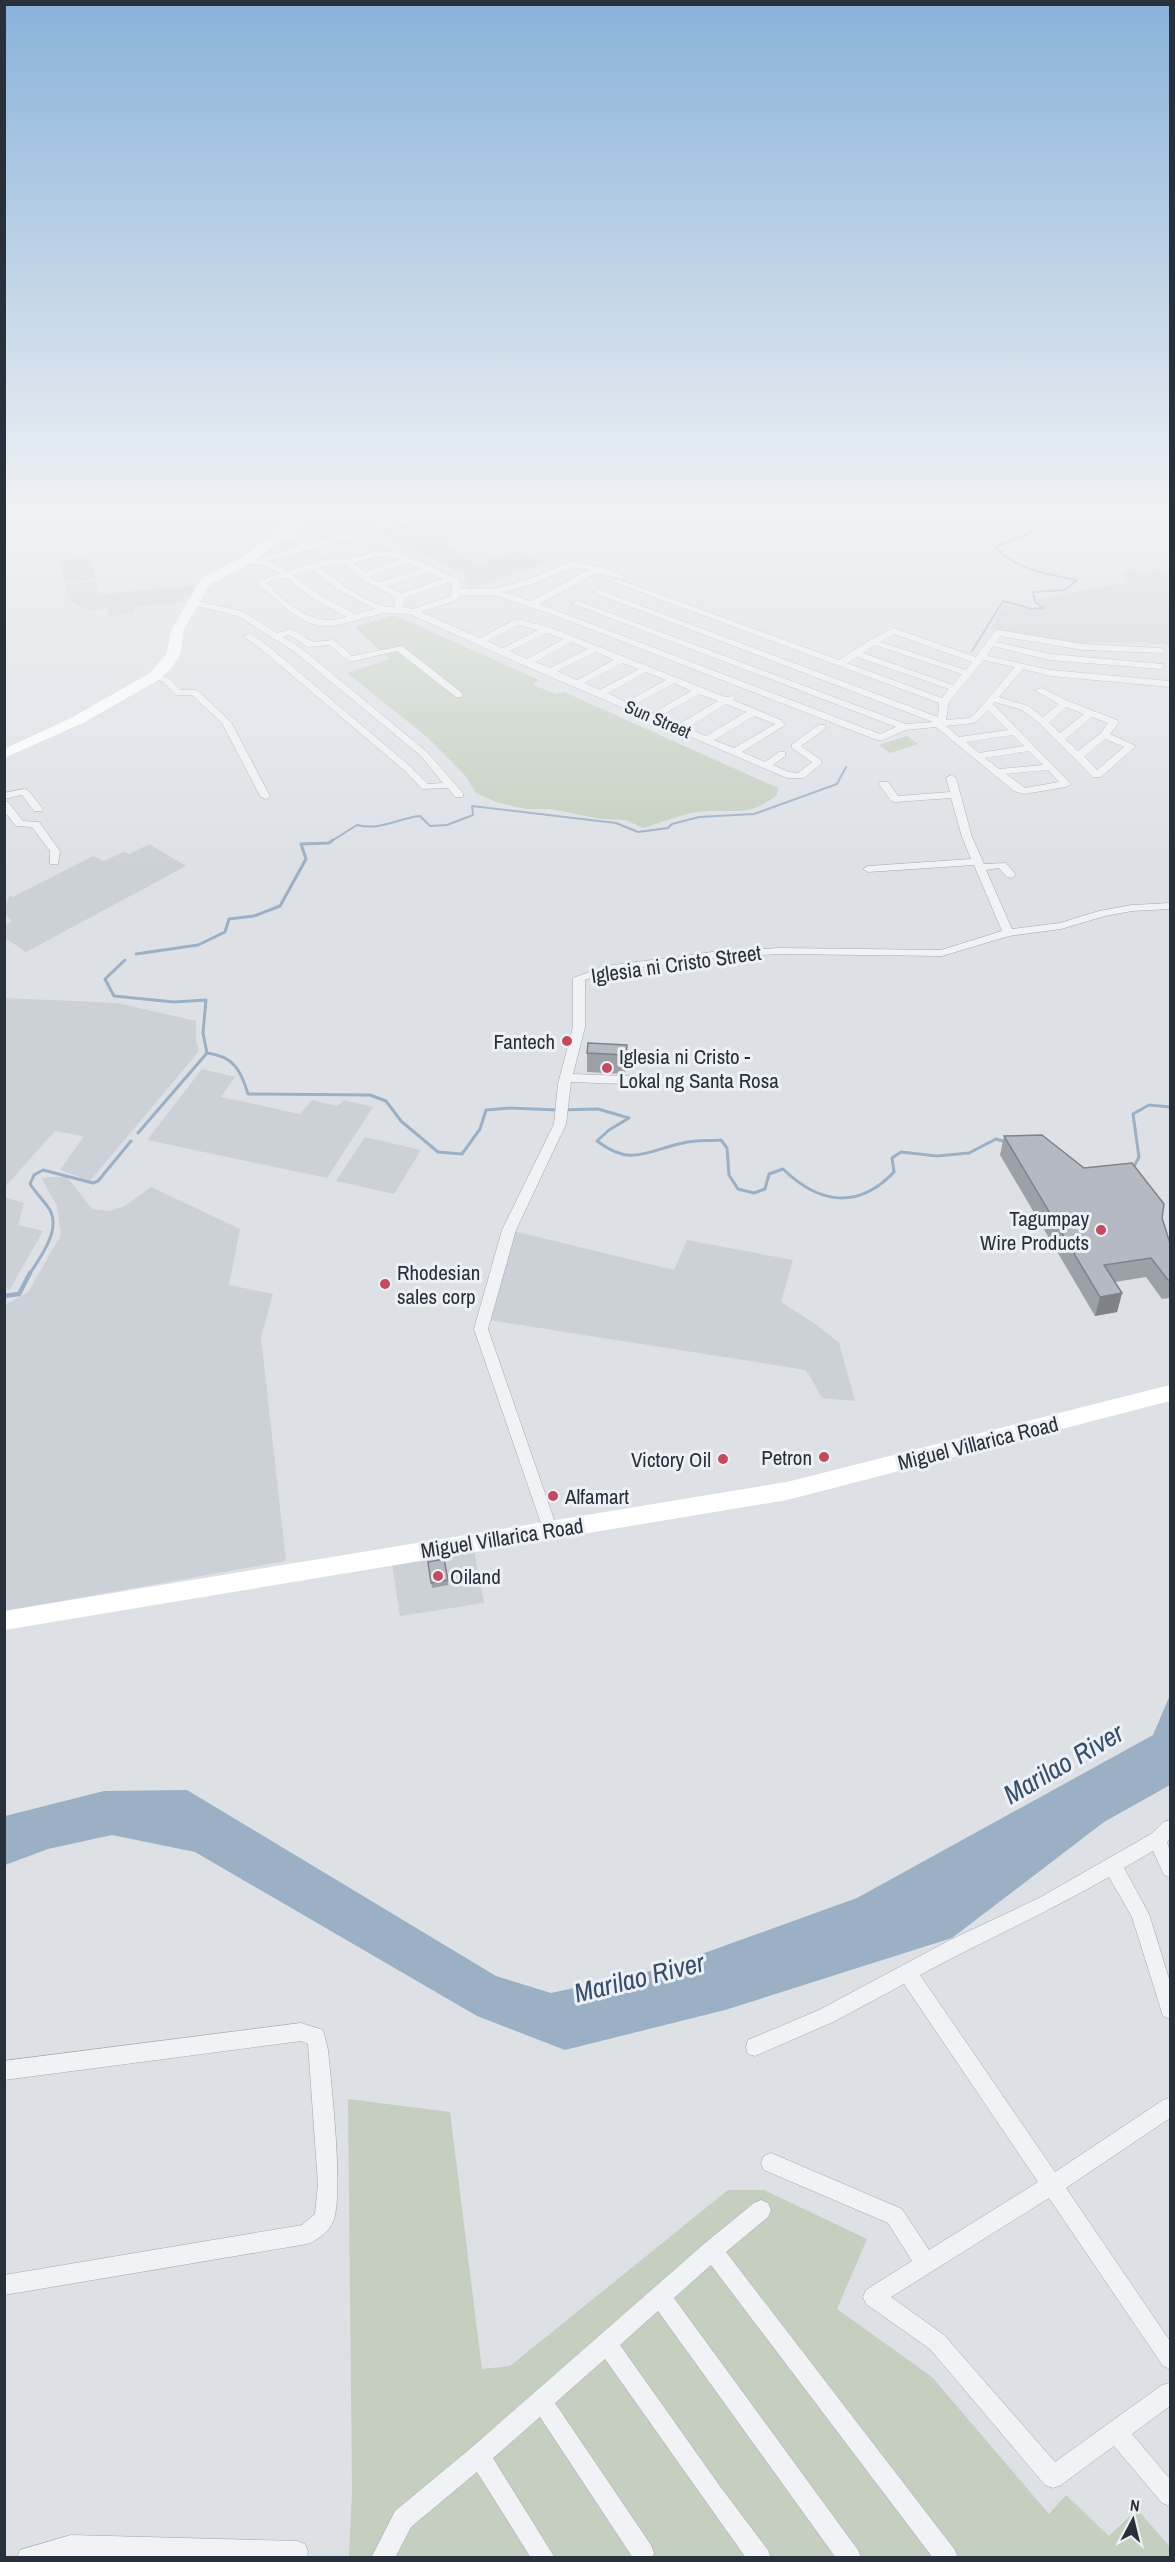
<svg xmlns="http://www.w3.org/2000/svg" width="1175" height="2562" viewBox="0 0 1175 2562" font-family="'Archivo Narrow',sans-serif">
<rect width="100%" height="100%" fill="#dde1e6"/>
<g fill="#ccd0d7">
<polygon points="432,517 446,533 441,539 474,564 514,552 548,562 471,589 467,576 374,532 414,519"/>
<polygon points="90,557 96,579 65,583 59,561"/>
<polygon points="1130,570 1141,573 1153,570 1170,575 1170,645 1140,642 1063,643 990,629 1004,605 1038,611 1045,608 1036,599 1129,582 1122,573"/>
<polygon points="96,581 100,594 193,586 195,595 182,596 184,602 133,607 133,614 109,616 108,609 91,611 70,601 66,585"/>
<polygon points="149,844 186,866 26,952 5,938 5,925 12,921 5,914 5,905 10,895 13,897 93,856 104,861 123,852 130,854"/>
<polygon points="5,998 117,1003 196,1021 196,1040 199,1051 90,1181 60,1170 84,1136 55,1131 5,1187"/>
<polygon points="202,1069 235,1077 221,1097 300,1114 312,1100 337,1106 344,1100 373,1107 327,1178 147,1140"/>
<polygon points="365,1137 421,1150 394,1194 336,1181"/>
<polygon points="49,1177 67,1177 92,1209 109,1211 125,1206 151,1187 240,1229 229,1285 273,1294 261,1337 286,1561 5,1611 5,1305 28,1292 61,1235 57,1206 42,1179"/>
<polygon points="4,1197 24,1203 18,1225 43,1231 10,1289 5,1290"/>
<polygon points="509,1230 674,1270 687,1240 793,1260 781,1302 817,1325 839,1343 855,1401 822,1398 806,1370 483,1319"/>
<polygon points="474,1550 484,1603 400,1616 392,1563"/>
</g>
<g fill="#c4cfbf">
<path d="M394 615 539 680 533 685 556 694 564 692 778 788 777 795C745 820 731 807 697 812 679 815 660 823 643 828L626 820 601 819 551 809H526L496 802 476 793 464 774 427 737 347 673 389 659 355 627Z"/>
<polygon points="907,736 918,744 890,753 879,745"/>
<polygon points="348,2099 450,2112 482,2369 510,2366 728,2190 764,2190 867,2239 837,2309 932,2377 1049,2514 1066,2495 1109,2536 1137,2509 1170,2547 1170,2557 349,2557 352,2491"/>
</g>
<polygon fill="#9bb0c4" points="1170,1695 1170,1785 1104,1822 952,1938 725,2010 565,2050 477,2016 195,1852 112,1835 48,1849 5,1865 5,1816 104,1791 187,1790 496,1976 551,1993 660,1969 857,1898 1153,1735"/>
<g fill="none" stroke-linecap="round" stroke-linejoin="round">
<g stroke="#9bb0c4" stroke-width="2">
<path d="M972 651 1003 601 1032 609 1044 608 1035 602 1033 592 1065 590 1077 580C1050 575 1017 570 997 549L998 546 1026 535 1042 521 1041 512"/>
<path d="M330 842 357 825C381 831 398 818 420 816L430 826 447 825 473 815 472 806 616 823 638 832 668 828 672 824 699 817 754 814 837 784 846 767"/>
</g>
<g stroke="#9bb0c4" stroke-width="3">
<polyline points="136,954 198,945 225,932 229,919 254,916 280,906 306,859 301,844 329,843 333,840"/>
<polyline points="125,960 105,979 114,996 174,1002 206,1000 203,1033 207,1053"/>
<path d="M207 1053C233 1056 241 1070 248 1094L370 1095 386 1101 401 1121 438 1152 462 1154 480 1129 486 1110 510 1108 558 1110 598 1109 629 1118 609 1130 597 1141C631 1167 646 1151 683 1143 695 1140 708 1141 721 1140L727 1148 729 1175 738 1189 754 1193 765 1189 769 1174 783 1169C819 1204 858 1210 894 1172L892 1158 901 1152 937 1156 969 1153 996 1139 1006 1142"/>
<polyline points="138,1133 207,1053"/>
<polyline points="1132,1170 1139,1157 1133,1114 1149,1105 1170,1107"/>
<path d="M29 1275C40 1257 61 1231 50 1210 44 1201 36 1193 30 1184L34 1175 43 1170 93 1183 98 1181 131 1141"/>
</g>
<polyline stroke="#9bb0c4" stroke-width="4.5" points="4,1296 19,1294 30,1273"/>
<defs>
<g id="street">
<path d="M191 507C198 507 204 510 210 510 223 509 236 507 249 507L230 511 239 520 235 522 222 512 206 515Z"/>
<path d="M778 507H823L819 509 681 518 582 521 424 518 268 561 288 571 323 560 352 558 377 551 402 553 459 580 461 589H495L529 579 572 561 600 567 625 576 621 579 597 573 539 604 880 734 896 727 571 603 578 601 906 724 933 722 592 592 599 590 938 717 939 703 611 581 618 579 839 660 870 640 893 628 976 657 995 631 998 630 1083 644 1161 648 1166 651 1164 653 1083 650 1000 636 996 642 1050 654 1163 664V668L1160 669 1050 660 993 646 987 656 1051 670 1170 681V687L1051 676 1023 669 999 697 1028 706 1043 717 1059 704 1034 690 1042 688 1068 701 1117 720 1119 722 1110 734 1136 746 1101 777H1093L1040 724 1022 710 995 702 993 704 1071 784 1066 787 1024 794 1014 791 936 727 905 730 883 740H877L554 615 494 595H461L457 600 421 612 480 638 516 619 549 627 725 697 733 696 735 698 733 700 781 720 785 725 742 752 765 762 779 752H785V756L773 765 789 772 798 773 812 762 792 748V744L819 725H825V729L801 746 821 760V764L804 778H787L523 665 410 614 384 613 334 626H319L307 622 288 610 256 582 280 573 264 565 245 564 241 561 245 558 258 559 299 547 282 535V531H288L307 545 424 514 582 517 681 514ZM377 556 401 559 365 572 353 563ZM407 562 421 569 380 582 369 577ZM344 563 364 581 396 597 394 607C370 608 338 581 319 567ZM573 567 588 570 531 601 504 592 535 583ZM312 569 337 589 375 609 356 614 321 596 293 575ZM428 572 442 579 402 593 387 586ZM285 577 315 600 347 617C313 628 290 606 266 583ZM449 582 452 583 451 596 413 609 403 607 405 598ZM518 625 538 630 503 648 487 641ZM546 633 564 639 527 659 510 651ZM894 634 972 662 966 670 880 642ZM571 642 588 649 550 668 535 662ZM874 645 962 674 953 685 863 653ZM596 652 614 660 577 680 557 671ZM857 657 949 689 942 698 847 663ZM983 660 1015 667 974 715 969 718 946 720 949 702ZM622 663 639 669 600 690 584 683ZM646 672 666 680 626 702 608 693ZM674 683 691 691 653 713 634 705ZM699 694 718 701 679 724 660 716ZM726 704 746 712 706 736 687 728ZM1066 707 1084 714 1060 733 1049 722ZM988 710 1008 730 959 737 946 726 974 723ZM754 716 775 724 734 748 714 740ZM1092 717 1108 723 1101 733 1078 751 1065 739ZM1013 735 1024 746 979 753 966 742ZM1105 739 1124 747 1097 770 1084 756ZM1029 751 1043 765 999 769 985 758ZM1048 770 1059 782 1025 788 1006 774Z"/>
<polygon points="195,600 244,612 277,633 291,629 313,642 334,640 352,656 402,646 462,693 462,697 456,697 397,651 350,662 329,645 308,647 290,635 283,637 301,648 427,752 463,793 463,797 455,797 448,788 422,789 405,771 261,649 243,636 250,634 267,645 411,767 428,784 443,783 421,756 295,652 238,616 192,605 191,603"/>
<polygon points="155,673 169,678 181,690 197,690 231,722 270,796 269,798 265,799 260,796 222,723 192,695 176,695 163,682 150,676"/>
<polygon points="951,775 956,778 972,837 984,864 1006,863 1016,875 1011,878 1007,877 999,868 986,870 1012,929 1060,923 1099,911 1132,905 1170,903 1170,909 1132,911 1105,916 1061,929 1009,936 942,956 780,954 720,957 608,972 585,980 585,1027 573,1074 708,1079 714,1083 708,1087 571,1082 566,1124 516,1230 488,1329 558,1531 555,1535 550,1537 545,1535 474,1329 502,1230 554,1124 558,1084 573,1027 573,978 606,966 720,951 780,948 941,950 1002,931 974,865 868,872 863,869 868,866 971,859 962,837 951,798 895,802 891,801 879,784 880,782 888,782 898,796 950,792 946,778"/>
<polygon points="24,789 28,790 43,809 42,811 34,811 22,795 4,799 4,793"/>
<polygon points="4,801 8,802 23,821 39,822 60,851 58,864 50,864 50,851 32,827 16,826 4,811"/>
<path d="M1170 1820V1839L1167 1842 1170 1851V1877L1164 1875 1153 1851 1124 1868 1149 1914 1170 1982V2019L1163 2016 1132 1917 1109 1877C1048 1912 983 1941 920 1975L1055 2172 1163 2100 1170 2098V2118L1066 2188 1170 2341V2369L1163 2366 1049 2198 891 2297 944 2335 1055 2462 1162 2385 1170 2383V2406L1132 2434 1170 2479V2506L1162 2503 1114 2446 1061 2485 1053 2488 1045 2485 930 2349 866 2304 863 2297 866 2290 912 2261 888 2223 764 2170 761 2163 764 2156 771 2153 902 2209 929 2250 1038 2182 904 1984 833 2022 755 2056 748 2054 746 2047 748 2040 819 2010 950 1940 1039 1898 1151 1834 1164 1822Z"/>
<path d="M301 2023 323 2030 328 2050C331 2082 345 2201 332 2224 327 2233 316 2241 307 2244L4 2295V2275L302 2225 315 2214 318 2184 308 2044 301 2041 4 2080V2061Z"/>
<polygon points="761,2200 768,2203 771,2210 768,2217 726,2252 955,2550 958,2558 933,2558 711,2265 674,2298 858,2550 861,2558 836,2558 658,2311 620,2345 722,2489 768,2550 771,2558 746,2558 605,2359 555,2403 651,2545 654,2553 652,2558 633,2558 540,2417 493,2458 555,2558 531,2558 477,2472 411,2527 395,2558 371,2558 395,2511 471,2448 705,2243 754,2203"/>
<polygon points="71,2535 297,2541 305,2544 308,2552 306,2558 17,2558 20,2550"/>
</g>
</defs>
<use href="#street" stroke="#a3a8af" stroke-width="1"/>
<use href="#street" fill="#f0f2f5" fill-rule="evenodd"/>
<g fill="#fff" fill-rule="evenodd">
<polygon points="305,507 318,507 296,529 249,564 210,584 183,631 181,653 173,666 160,679 83,723 4,758 4,749 73,717 150,673 167,653 171,631 201,579 241,558 288,525"/>
<polygon points="1149,507 1170,509 1170,516 1151,509"/>
<polygon points="1170,1385 1170,1401 787,1500 4,1630 4,1611 787,1482"/>
</g>
</g>
<g fill="#9ca0a7">
<polygon points="1107,508 1129,509 1118,516 1106,512"/>
<polygon points="627,1045 625,1074 587,1072 587,1053"/>
<polygon points="1004,1136 1084,1168 1162,1218 1170,1243 1170,1298 1162,1299 1146,1277 1115,1282 1122,1293 1117,1312 1095,1316 1000,1155"/>
<polygon points="428,1562 448,1580 448,1585 432,1588"/>
</g>
<g fill="#7f8288">
<polygon points="1126,507 1130,507 1129,509 1118,516 1118,512"/>
<polygon points="627,1045 626,1063 625,1074 626,1055"/>
<polygon points="1122,1293 1117,1312 1095,1316 1100,1297"/>
</g>
<g fill="#b5bac2" stroke="#7f8288" stroke-width="1.5">
<polygon points="1108,507 1126,507 1118,512 1107,508"/>
<polygon points="588,1043 627,1045 626,1055 587,1053"/>
<polygon points="1042,1135 1084,1168 1132,1163 1164,1204 1162,1218 1170,1243 1170,1280 1168,1280 1151,1258 1104,1265 1122,1293 1100,1297 1004,1136"/>
<polygon points="444,1559 448,1580 431,1583 428,1562"/>
</g>
<linearGradient id="sky" x2="0" y2="1"><stop stop-color="#89b2da"/><stop offset="0.59" stop-color="#f0f2f4"/><stop offset="1" stop-color="#f0f2f4" stop-opacity="0"/></linearGradient>
<rect width="1175" height="866" fill="url(#sky)"/>
<g fill="#c24b61" stroke="#edf0f4" stroke-width="2">
<circle cx="567" cy="1041" r="6"/>
<circle cx="607" cy="1068" r="6"/>
<circle cx="1101" cy="1230" r="6"/>
<circle cx="385" cy="1284" r="6"/>
<circle cx="824" cy="1457" r="6"/>
<circle cx="723" cy="1459" r="6"/>
<circle cx="553" cy="1496" r="6"/>
<circle cx="438" cy="1576" r="6"/>
</g>
<g text-anchor="middle" dominant-baseline="central" stroke-width="6" stroke-linejoin="round" paint-order="stroke">
<g font-size="18" fill="#28303b" stroke="#edf0f4">
<text transform="translate(658 719) rotate(23)">Sun Street</text>
</g>
<g font-size="21" fill="#28303b" stroke="#edf0f4">
<text transform="translate(676 964) rotate(-8)">Iglesia ni Cristo Street</text>
<text transform="translate(978 1443) rotate(-14)">Miguel Villarica Road</text>
<text transform="translate(502 1538) rotate(-9)">Miguel Villarica Road</text>
</g>
<g font-size="21" fill="#28303b" stroke="#edf0f4" text-anchor="end">
<text x="555" y="1041">Fantech</text>
<text x="619" y="1056" text-anchor="start">Iglesia ni Cristo -<tspan x="619" dy="24">Lokal ng Santa Rosa</tspan></text>
<text x="1089" y="1218">Tagumpay<tspan x="1089" dy="24">Wire Products</tspan></text>
<text x="397" y="1272" text-anchor="start">Rhodesian<tspan x="397" dy="24">sales corp</tspan></text>
<text x="812" y="1457">Petron</text>
<text x="711" y="1459">Victory Oil</text>
<text x="565" y="1496" text-anchor="start">Alfamart</text>
<text x="450" y="1576" text-anchor="start">Oiland</text>
</g>
<g font-size="27" font-style="italic" fill="#364f6c" stroke="#edf0f4">
<text transform="translate(1063 1763) rotate(-30)">Marilao River</text>
<text transform="translate(639 1977) rotate(-14)">Marilao River</text>
</g>
</g>
<rect width="1175" height="2562" fill="none" stroke="#28303b" stroke-width="12"/>
<g transform="translate(1133 2520) rotate(7)" stroke="#edf0f4" stroke-width="4.5" paint-order="stroke">
<path d="M0-4.5L10 22L0 15L-10 22Z" fill="#28303b"/>
<text y="-9" font-size="16" font-weight="bold" text-anchor="middle" fill="#28303b">N</text>
</g>
</svg>
